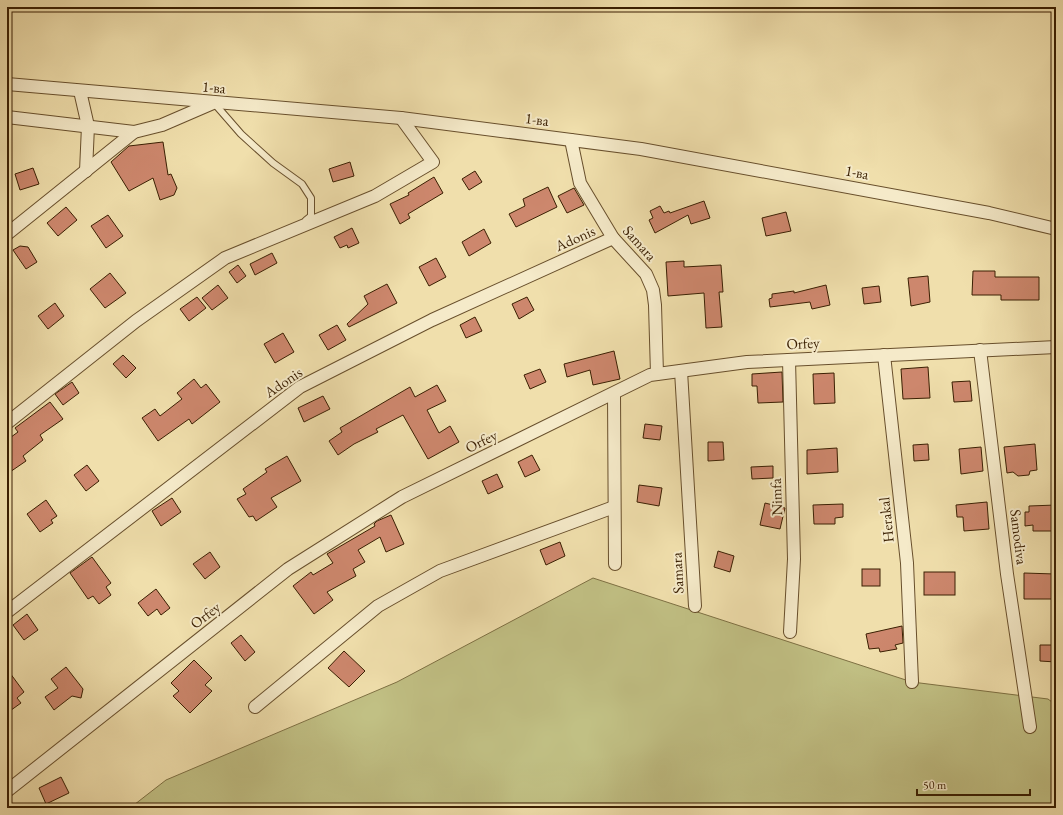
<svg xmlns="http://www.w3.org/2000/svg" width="1063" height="815" viewBox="0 0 1063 815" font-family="'EB Garamond',serif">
<rect width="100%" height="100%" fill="#f0dfac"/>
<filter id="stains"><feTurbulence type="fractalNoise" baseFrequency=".005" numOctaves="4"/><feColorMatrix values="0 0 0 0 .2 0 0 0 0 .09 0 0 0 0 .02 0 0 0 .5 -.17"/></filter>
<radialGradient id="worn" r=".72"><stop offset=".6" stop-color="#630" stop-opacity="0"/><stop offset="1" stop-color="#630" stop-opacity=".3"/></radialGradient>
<polygon fill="#c1c084" stroke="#7e7043" points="593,578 912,682 1048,699 1056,705 1056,808 130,808 166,780 397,682"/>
<g fill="#cd876d" stroke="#3a1f02">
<polygon points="163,142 168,175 171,174 177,188 174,195 160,200 153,178 129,191 111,162 129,146"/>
<polygon points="350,162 354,176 333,182 329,169"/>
<polygon points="33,168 39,184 20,190 15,174"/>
<polygon points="475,171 482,182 469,190 462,179"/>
<polygon points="434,177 443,193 408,214 410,218 400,224 390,204 409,195 408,193"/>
<polygon points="548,187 557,207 516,227 509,214 525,206 523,199"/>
<polygon points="574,188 584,205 567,213 558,196"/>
<polygon points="704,201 710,218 691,224 688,215 655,233 649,220 653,218 650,211 660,206 664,213 669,211 670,213"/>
<polygon points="66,207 77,220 58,236 47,223"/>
<polygon points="786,212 791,231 766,236 762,218"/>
<polygon points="108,215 123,236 106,248 91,226"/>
<polygon points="352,228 359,243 348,248 347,245 340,248 334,237"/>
<polygon points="484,229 491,243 469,256 462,242"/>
<polygon points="20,246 28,247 37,262 26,269 13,250"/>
<polygon points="272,253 277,263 255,275 250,264"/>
<polygon points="436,258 446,277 429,286 419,267"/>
<polygon points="684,261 684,267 721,265 723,292 719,292 722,327 706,328 704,293 668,296 666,262"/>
<polygon points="238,265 246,276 237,283 229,272"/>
<polygon points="973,271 995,271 995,277 1039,277 1039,300 1001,300 1001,295 972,295"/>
<polygon points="110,273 126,293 105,308 90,289"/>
<polygon points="928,276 930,302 911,306 908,278"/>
<polygon points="387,284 397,303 349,327 347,324 368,304 364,296"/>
<polygon points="218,285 228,298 212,310 202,298"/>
<polygon points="826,285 830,305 812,309 810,302 770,307 769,299 772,298 772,294 794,291 794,293"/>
<polygon points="879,286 881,302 864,304 862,288"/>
<polygon points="197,297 206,308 189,321 180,309"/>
<polygon points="527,297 534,310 519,319 512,304"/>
<polygon points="55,303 64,316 48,329 38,316"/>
<polygon points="475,317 482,331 466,338 460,325"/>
<polygon points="337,325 346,340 328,350 319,335"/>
<polygon points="283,333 294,352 275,363 264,344"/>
<polygon points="614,351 620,379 593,385 590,370 567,377 564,364"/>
<polygon points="123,355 136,368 126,378 113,364"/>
<polygon points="928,367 930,398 903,399 901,369"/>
<polygon points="540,369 546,382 530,389 524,375"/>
<polygon points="782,372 783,402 758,403 757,386 752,386 752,374"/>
<polygon points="834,373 835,403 814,404 813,374"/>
<polygon points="194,379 201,388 206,384 220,402 192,424 189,419 158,441 142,418 155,409 160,416 182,399 177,393"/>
<polygon points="970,381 972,401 954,402 952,382"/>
<polygon points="72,382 79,393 63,405 55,394"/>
<polygon points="437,385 446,401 427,410 439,433 450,426 459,442 428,459 403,415 376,429 378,432 354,444 338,455 329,441 342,432 340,428 410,387 415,397"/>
<polygon points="323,396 330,409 304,422 298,408"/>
<polygon points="50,402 63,419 40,435 43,440 23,456 26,461 7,474 7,440 18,432 15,428"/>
<polygon points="645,424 662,426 660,440 643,438"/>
<polygon points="708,442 723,442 724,460 708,461"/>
<polygon points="928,444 929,460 914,461 913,445"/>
<polygon points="1035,444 1037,470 1030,471 1029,475 1018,476 1013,472 1007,473 1004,447"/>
<polygon points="981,447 983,471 961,474 959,449"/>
<polygon points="837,448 838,472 807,474 807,450"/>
<polygon points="532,455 540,470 525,477 518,462"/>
<polygon points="287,456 301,481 271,498 277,507 256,521 253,516 249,517 237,499 246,494 243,489 267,472 265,469"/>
<polygon points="87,465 99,481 86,491 74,475"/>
<polygon points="773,466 773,478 752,479 751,467"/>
<polygon points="497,474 503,487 488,494 482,481"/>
<polygon points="639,485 662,488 659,506 637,502"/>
<polygon points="172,498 181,512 161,526 152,511"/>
<polygon points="46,500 57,516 51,520 53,523 40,532 27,514"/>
<polygon points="987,502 989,529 964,531 963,517 957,517 956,505"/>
<polygon points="765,503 785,508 780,529 760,525"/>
<polygon points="843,504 843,517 835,518 835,524 814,524 813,505"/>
<polygon points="1056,505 1056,531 1033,531 1033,525 1025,526 1025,512 1029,512 1029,506"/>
<polygon points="391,515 404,544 386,552 380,537 358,550 365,562 353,569 356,576 327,592 333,600 314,614 293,586 311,572 313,575 333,563 327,554 375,526 374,524 377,521"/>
<polygon points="560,542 565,556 546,565 540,550"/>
<polygon points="718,551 734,556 730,572 714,567"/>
<polygon points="210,552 220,567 205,579 193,564"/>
<polygon points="92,557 111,583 106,587 111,595 99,604 93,596 88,599 70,573"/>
<rect x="862" y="569" width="18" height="17"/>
<rect x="924" y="572" width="31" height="23"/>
<polygon points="1024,573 1055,574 1055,599 1024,599"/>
<polygon points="156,589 170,608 161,615 157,609 148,616 138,603"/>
<polygon points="27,614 38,630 24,640 13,625"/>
<polygon points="902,626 903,643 895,645 897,649 880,652 879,648 869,649 866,634"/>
<polygon points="241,635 255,652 245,661 231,643"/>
<polygon points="1040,645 1056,645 1056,662 1040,661"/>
<polygon points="344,651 365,671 349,687 328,668"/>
<polygon points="194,660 212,678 205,685 212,691 190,713 173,696 179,691 171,683"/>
<polygon points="66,667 83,689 81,698 72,696 54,710 45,697 58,688 51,679"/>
<polygon points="7,669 24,692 17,698 21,703 7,713"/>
<polygon points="61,777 69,793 46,804 39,788"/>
</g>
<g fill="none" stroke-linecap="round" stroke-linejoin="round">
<defs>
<polyline id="lane" points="214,103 241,134 273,163 302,184 311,198 311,216 306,220"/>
<g id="street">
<polyline points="7,84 401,118 641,149 989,213 1056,229"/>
<polyline points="80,91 88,126 86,171"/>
<polyline points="7,117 134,132"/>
<polyline points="571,140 580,183 613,238 646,274 653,290 655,305 657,374"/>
<polyline points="7,234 134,132 162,125 213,103"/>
<polyline points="980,350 1007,574 1030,727"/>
<polyline points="884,355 907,563 912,682"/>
<polyline points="789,360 794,559 790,632"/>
<polyline points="681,371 695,606"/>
<polyline points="614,394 615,564"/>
<polyline points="7,423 136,321 225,258 375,196 433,162 401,118"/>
<polyline points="7,612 300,387 432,320 613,238"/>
<polyline points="255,707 378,606 440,571 614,507"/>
<polyline points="7,791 288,569 402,497 650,375 747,362 1056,347"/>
</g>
</defs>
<use href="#lane" stroke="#684f2c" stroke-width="8"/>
<use href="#street" stroke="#684f2c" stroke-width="14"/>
<use href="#lane" stroke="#f5eac9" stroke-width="6"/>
<use href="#street" stroke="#f5eac9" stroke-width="12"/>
</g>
<g text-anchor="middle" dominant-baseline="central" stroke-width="4" stroke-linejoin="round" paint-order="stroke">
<g font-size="15" fill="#3a1f02" stroke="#f5eac9">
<text transform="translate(214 87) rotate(5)">1-ва</text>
<text transform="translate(537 119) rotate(7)">1-ва</text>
<text transform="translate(857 172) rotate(10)">1-ва</text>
<text transform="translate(575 238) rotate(-24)">Adonis</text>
<text transform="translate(640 243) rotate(48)">Samara</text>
<text transform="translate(803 343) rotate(-3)">Orfey</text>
<text transform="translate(283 382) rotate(-34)">Adonis</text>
<text transform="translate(481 441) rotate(-26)">Orfey</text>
<text transform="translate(776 497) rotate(-92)">Nimfa</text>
<text transform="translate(886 520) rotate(-96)">Herakal</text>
<text transform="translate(1019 537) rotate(83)">Samodiva</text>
<text transform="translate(677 573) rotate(-93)">Samara</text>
<text transform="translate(205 615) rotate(-38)">Orfey</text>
</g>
</g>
<rect width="1063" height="815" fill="none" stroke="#f0dfac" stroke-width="24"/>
<rect x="8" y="8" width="1047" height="799" fill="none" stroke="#3a1f02" stroke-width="2"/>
<rect x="12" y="12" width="1039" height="791" fill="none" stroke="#3a1f02"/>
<path d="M917 789v6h113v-6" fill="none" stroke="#3a1f02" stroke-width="2"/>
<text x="923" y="789" font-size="12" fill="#3a1f02" stroke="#f5eac9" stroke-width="3" paint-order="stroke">50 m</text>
<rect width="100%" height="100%" filter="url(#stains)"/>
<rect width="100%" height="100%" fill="url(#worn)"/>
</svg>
